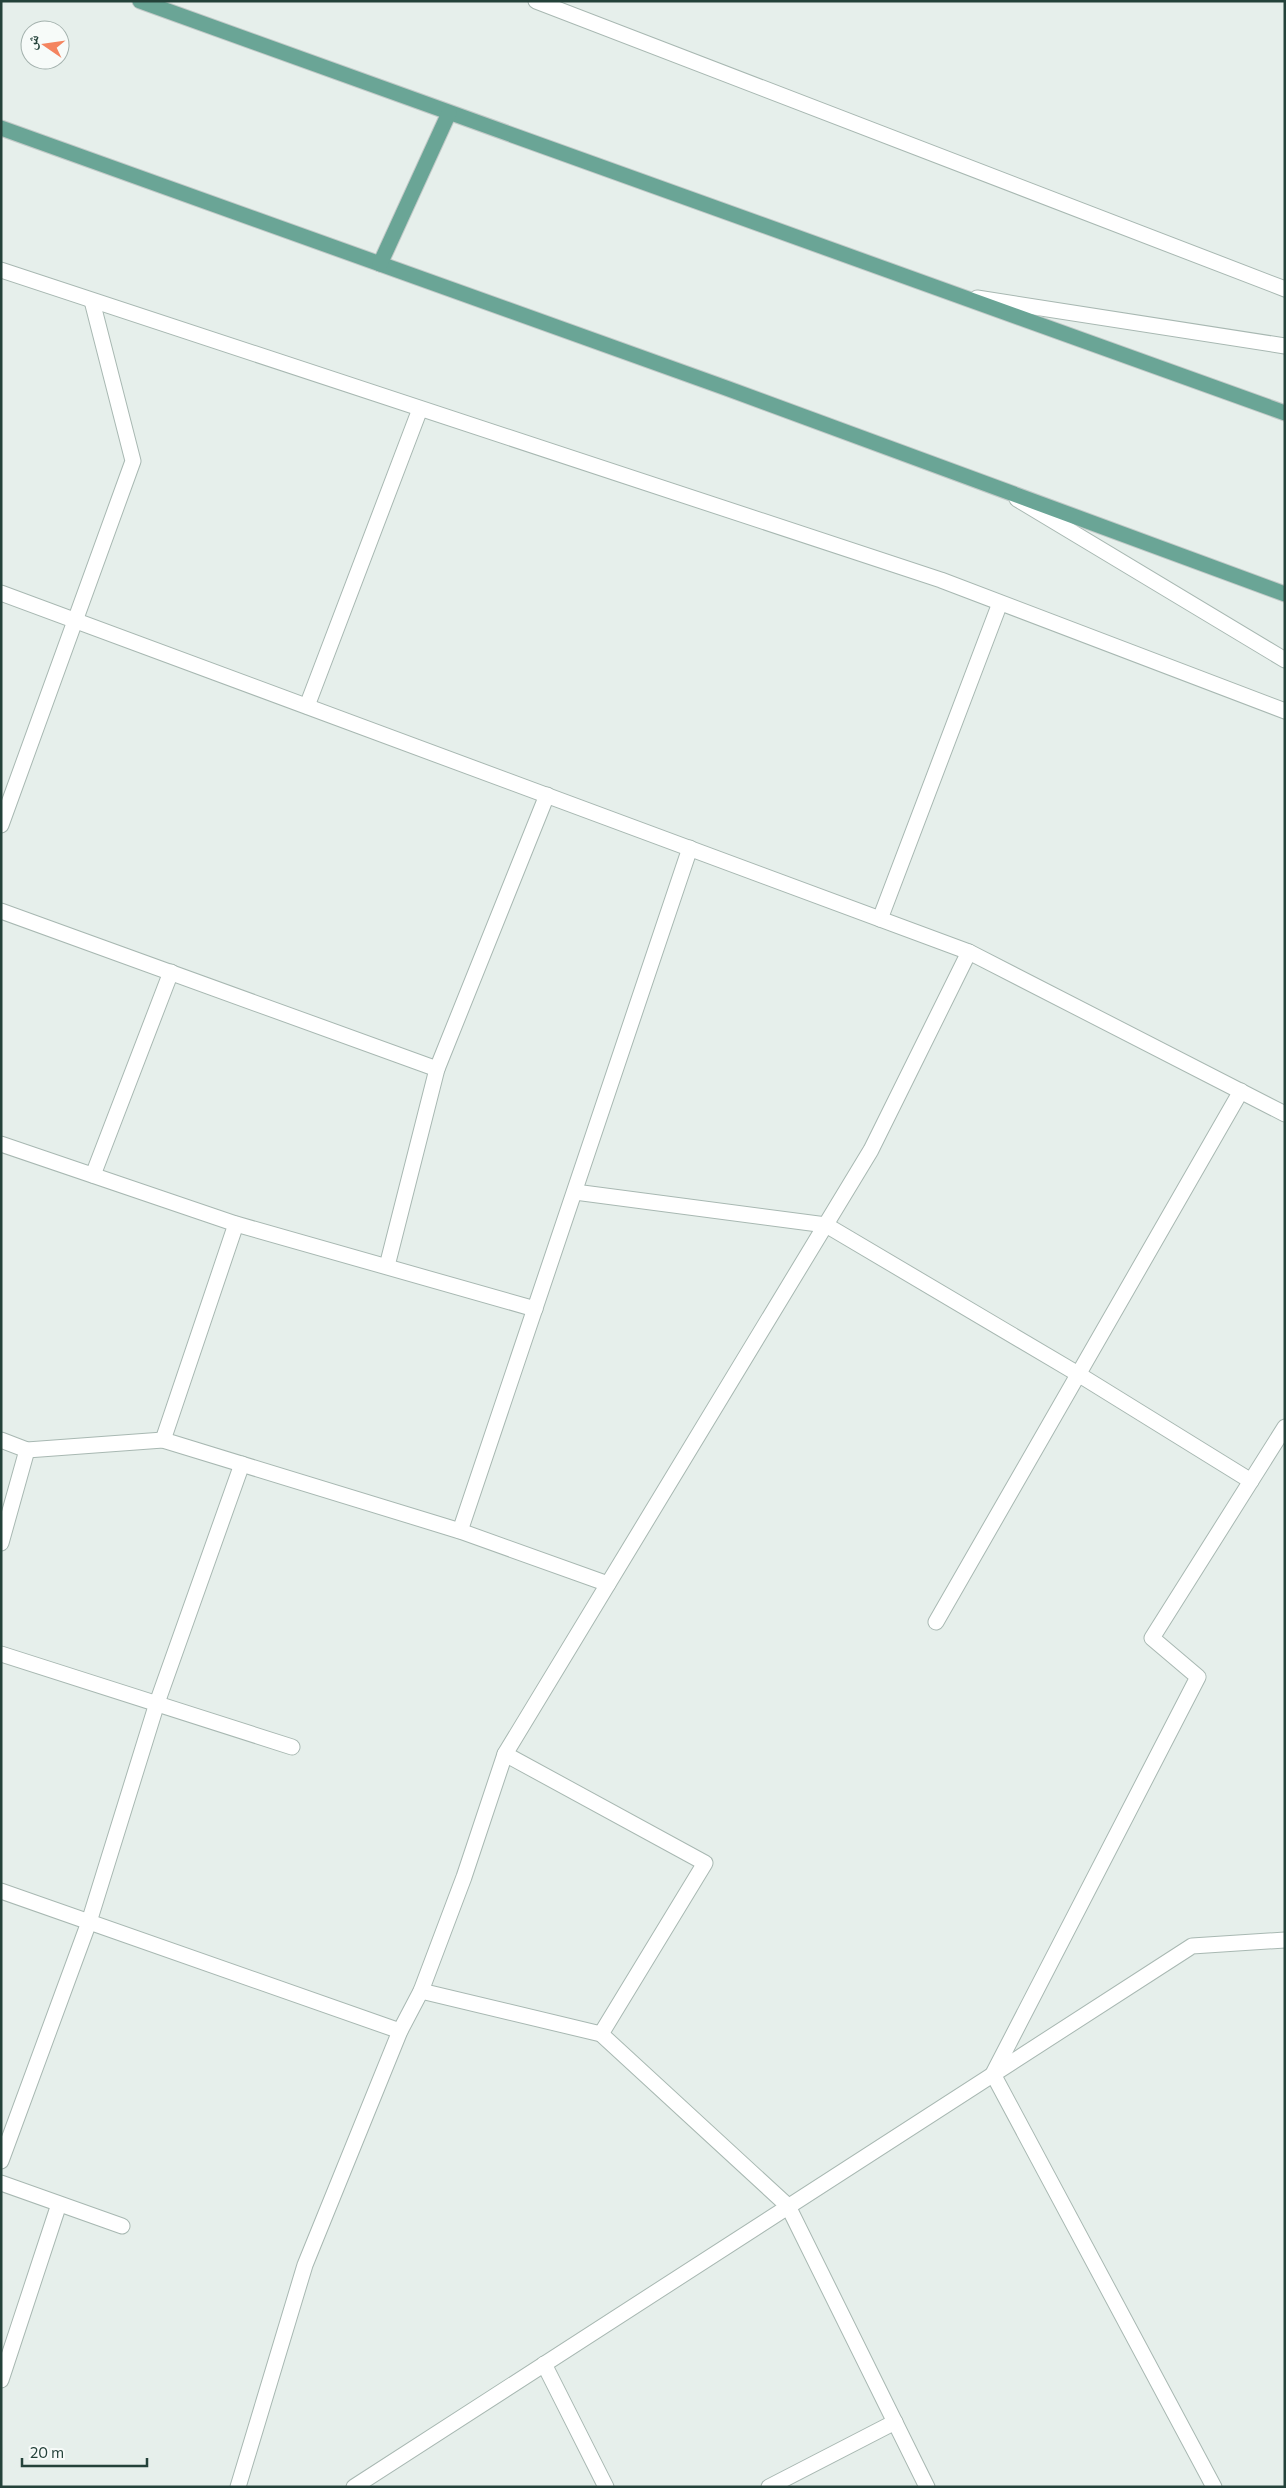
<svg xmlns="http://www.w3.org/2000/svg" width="1286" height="2488" viewBox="0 0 1286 2488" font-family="Commissioner,'Noto Naskh Arabic',sans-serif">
<rect width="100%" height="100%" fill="#e6efeb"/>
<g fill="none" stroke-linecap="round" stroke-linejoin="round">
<defs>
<g id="minor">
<polyline points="536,1 1285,289"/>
<polyline points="1,270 941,580 1285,711"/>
<polyline points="977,298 1285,346"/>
<polyline points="1017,499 1285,660"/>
<polyline points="1,593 969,952 1285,1114"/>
<polyline points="307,706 420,409"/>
<polyline points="1,825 133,461 92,301"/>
<polyline points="1,911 437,1069"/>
<polyline points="880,919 1000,603"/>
<polyline points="1,1144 236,1224 535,1309"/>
<polyline points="93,1175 171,972"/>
<polyline points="575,1192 826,1225 1078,1374 1251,1481"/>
<polyline points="387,1266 437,1069 547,795"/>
<polyline points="1,1440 27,1450 163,1440 460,1531 608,1584"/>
<polyline points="163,1440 236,1224"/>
<polyline points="460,1531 690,848"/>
<polyline points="1,1543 27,1450"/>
<polyline points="936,1622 1241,1091"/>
<polyline points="1,1654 292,1747"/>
<polyline points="505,1754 705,1863 601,2034"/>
<polyline points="1,1891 400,2031"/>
<polyline points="421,1991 601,2034 788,2206 927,2487"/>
<polyline points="1,2161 89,1922 157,1703 242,1464"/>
<polyline points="1,2183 122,2226"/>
<polyline points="544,2364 606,2487"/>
<polyline points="1,2380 59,2204"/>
<polyline points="238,2487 305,2265 400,2031 421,1991 464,1877 505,1754 871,1150 969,952"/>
<polyline points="354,2487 1192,1946 1285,1940"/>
<polyline points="769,2487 895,2422"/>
<polyline points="1214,2487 993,2074 1198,1677 1152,1638 1285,1427"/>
</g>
<g id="major">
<polyline points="140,1 1285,413"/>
<polyline points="1,128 726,388 1285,594"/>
<polyline points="380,264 449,113"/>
</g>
</defs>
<use href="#minor" stroke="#a8b8b2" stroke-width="17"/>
<use href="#major" stroke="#c2cac8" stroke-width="17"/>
<use href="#minor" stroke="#fff" stroke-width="15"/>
<use href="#major" stroke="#6aa596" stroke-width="15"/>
</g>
<rect width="1286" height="2488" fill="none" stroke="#24423a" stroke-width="5"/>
<g transform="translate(45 45) rotate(283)"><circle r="24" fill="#f7fbf9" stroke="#a3b1ad"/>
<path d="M0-4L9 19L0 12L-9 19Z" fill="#f4845f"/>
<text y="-8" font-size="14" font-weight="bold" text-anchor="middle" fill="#24423a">ش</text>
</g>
<path d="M22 2458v8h125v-8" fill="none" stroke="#24423a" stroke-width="2.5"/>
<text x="30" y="2458" font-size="15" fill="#24423a" stroke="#f7fbf9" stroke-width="4" paint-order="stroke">20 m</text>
</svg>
